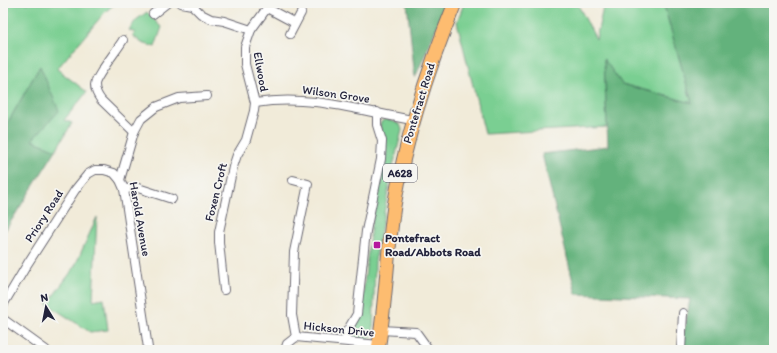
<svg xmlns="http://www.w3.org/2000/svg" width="777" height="353" viewBox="0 0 777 353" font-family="Itim,sans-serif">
<rect width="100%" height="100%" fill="#f6f6f2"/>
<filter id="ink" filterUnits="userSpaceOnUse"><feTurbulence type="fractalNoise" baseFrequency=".025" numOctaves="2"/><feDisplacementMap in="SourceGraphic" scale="8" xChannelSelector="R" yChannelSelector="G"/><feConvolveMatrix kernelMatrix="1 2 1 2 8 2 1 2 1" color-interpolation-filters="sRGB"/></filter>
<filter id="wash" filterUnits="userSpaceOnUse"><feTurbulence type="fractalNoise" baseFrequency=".012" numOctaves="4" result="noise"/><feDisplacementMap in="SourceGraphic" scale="16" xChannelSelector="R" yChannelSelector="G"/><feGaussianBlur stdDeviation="0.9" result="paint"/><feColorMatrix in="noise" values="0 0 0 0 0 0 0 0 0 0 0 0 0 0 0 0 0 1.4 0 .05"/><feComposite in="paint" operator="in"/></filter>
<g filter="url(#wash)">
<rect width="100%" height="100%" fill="#f1ebd9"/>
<g fill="#7acf92" stroke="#4e7866">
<polygon points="3,3 116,3 105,12 57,69 87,92 64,120 72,123 56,150 31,140 40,66 3,131"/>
<polygon points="464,3 577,3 596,39 604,3 662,3 665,9 692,103 622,84 604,60 607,127 485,134 457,22"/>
<polygon points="147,12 160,26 162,27 155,47 142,43 133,36 135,33 129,30 136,20"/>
<polygon points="386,119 400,124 402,130 392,171 375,261 373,335 369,339 351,338 349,334 361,311 371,226 383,162 380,124 382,121"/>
<polygon points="97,217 93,300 104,298 108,330 90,332 47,304 74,268"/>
</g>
<g fill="#63b27c" stroke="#426a5c">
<polygon points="407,3 447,3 415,78"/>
<polygon points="662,3 774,3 774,350 681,350 690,299 576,294 542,154 608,146 604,59 622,84 692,103 665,9"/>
<polygon points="40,66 59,111 32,140 56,150 3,234 3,131"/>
</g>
</g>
<g filter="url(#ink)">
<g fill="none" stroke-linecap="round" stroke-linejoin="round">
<defs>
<g id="minor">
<polyline points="181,3 192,5 201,14 211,19 224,21 251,30"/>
<polyline points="267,8 295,23"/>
<polyline points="153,14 167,3"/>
<polyline points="290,34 301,13"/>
<path d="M123 40C118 49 95 77 95 85 95 91 98 96 101 100L134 132"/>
<path d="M255 103C311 94 359 111 413 120"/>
<polyline points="293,180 308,184 294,252 292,315 296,337"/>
<polyline points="124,189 138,188 172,199"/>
<polyline points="224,290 219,242 219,232 233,167 237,155 246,140 254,111 255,103 245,64 245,47 251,30 267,8 268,3"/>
<polyline points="3,305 28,263 75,190 88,174 95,170 104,170 114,173 120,180"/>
<polyline points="3,319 46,350"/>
<polyline points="381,330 416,332 429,350"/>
<polyline points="296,337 379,345"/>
<polyline points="345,341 347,331 357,314 366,231 381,159 382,141 377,125 377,112"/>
<polyline points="148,350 148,348 124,189 120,180 134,132 141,119 156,107 179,98 207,96"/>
<polyline points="285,350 287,344 296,337"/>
<polyline points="681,350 683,313"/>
</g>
<path id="trunk" d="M378 350C386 302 387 253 394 206 406 135 428 69 455 3"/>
</defs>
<use href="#minor" stroke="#6a6872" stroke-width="10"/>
<use href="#trunk" stroke="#6a6872" stroke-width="15"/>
<use href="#minor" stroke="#fff" stroke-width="8"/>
<use href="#trunk" stroke="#fdbc70" stroke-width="13"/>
</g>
</g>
<rect fill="#b5179e" stroke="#f6f6f2" stroke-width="1.5" x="373" y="241" width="8" height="8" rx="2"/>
<g text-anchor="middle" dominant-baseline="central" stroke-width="3.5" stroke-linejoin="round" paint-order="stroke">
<rect fill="#f6f6f2" stroke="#626272" stroke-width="1" x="383" y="164" width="34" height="18" rx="3"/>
<g font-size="11" font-weight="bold" fill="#22223b">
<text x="400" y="173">A628</text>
</g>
<g font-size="12" fill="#22223b" stroke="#f6f6f2">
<text transform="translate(261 72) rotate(80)">Ellwood</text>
<text transform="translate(336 94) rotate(8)">Wilson Grove</text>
<text transform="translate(419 103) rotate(-73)">Pontefract Road</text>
<text transform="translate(216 192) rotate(-76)">Foxen Croft</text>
<text transform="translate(44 216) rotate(-57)">Priory Road</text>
<text transform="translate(140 219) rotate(80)">Harold Avenue</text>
<text transform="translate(339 329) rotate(6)">Hickson Drive</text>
</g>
<g font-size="12" font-weight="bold" fill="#22223b" stroke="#f6f6f2" text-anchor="start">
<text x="385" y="238">Pontefract<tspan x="385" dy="14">Road/Abbots Road</tspan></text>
</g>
</g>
<rect width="777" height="353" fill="none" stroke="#f6f6f2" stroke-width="16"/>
<g transform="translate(46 307) rotate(350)" stroke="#f6f6f2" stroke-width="3" paint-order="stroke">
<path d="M0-3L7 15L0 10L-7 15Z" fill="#22223b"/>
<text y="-6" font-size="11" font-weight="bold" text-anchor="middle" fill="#22223b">N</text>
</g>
</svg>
